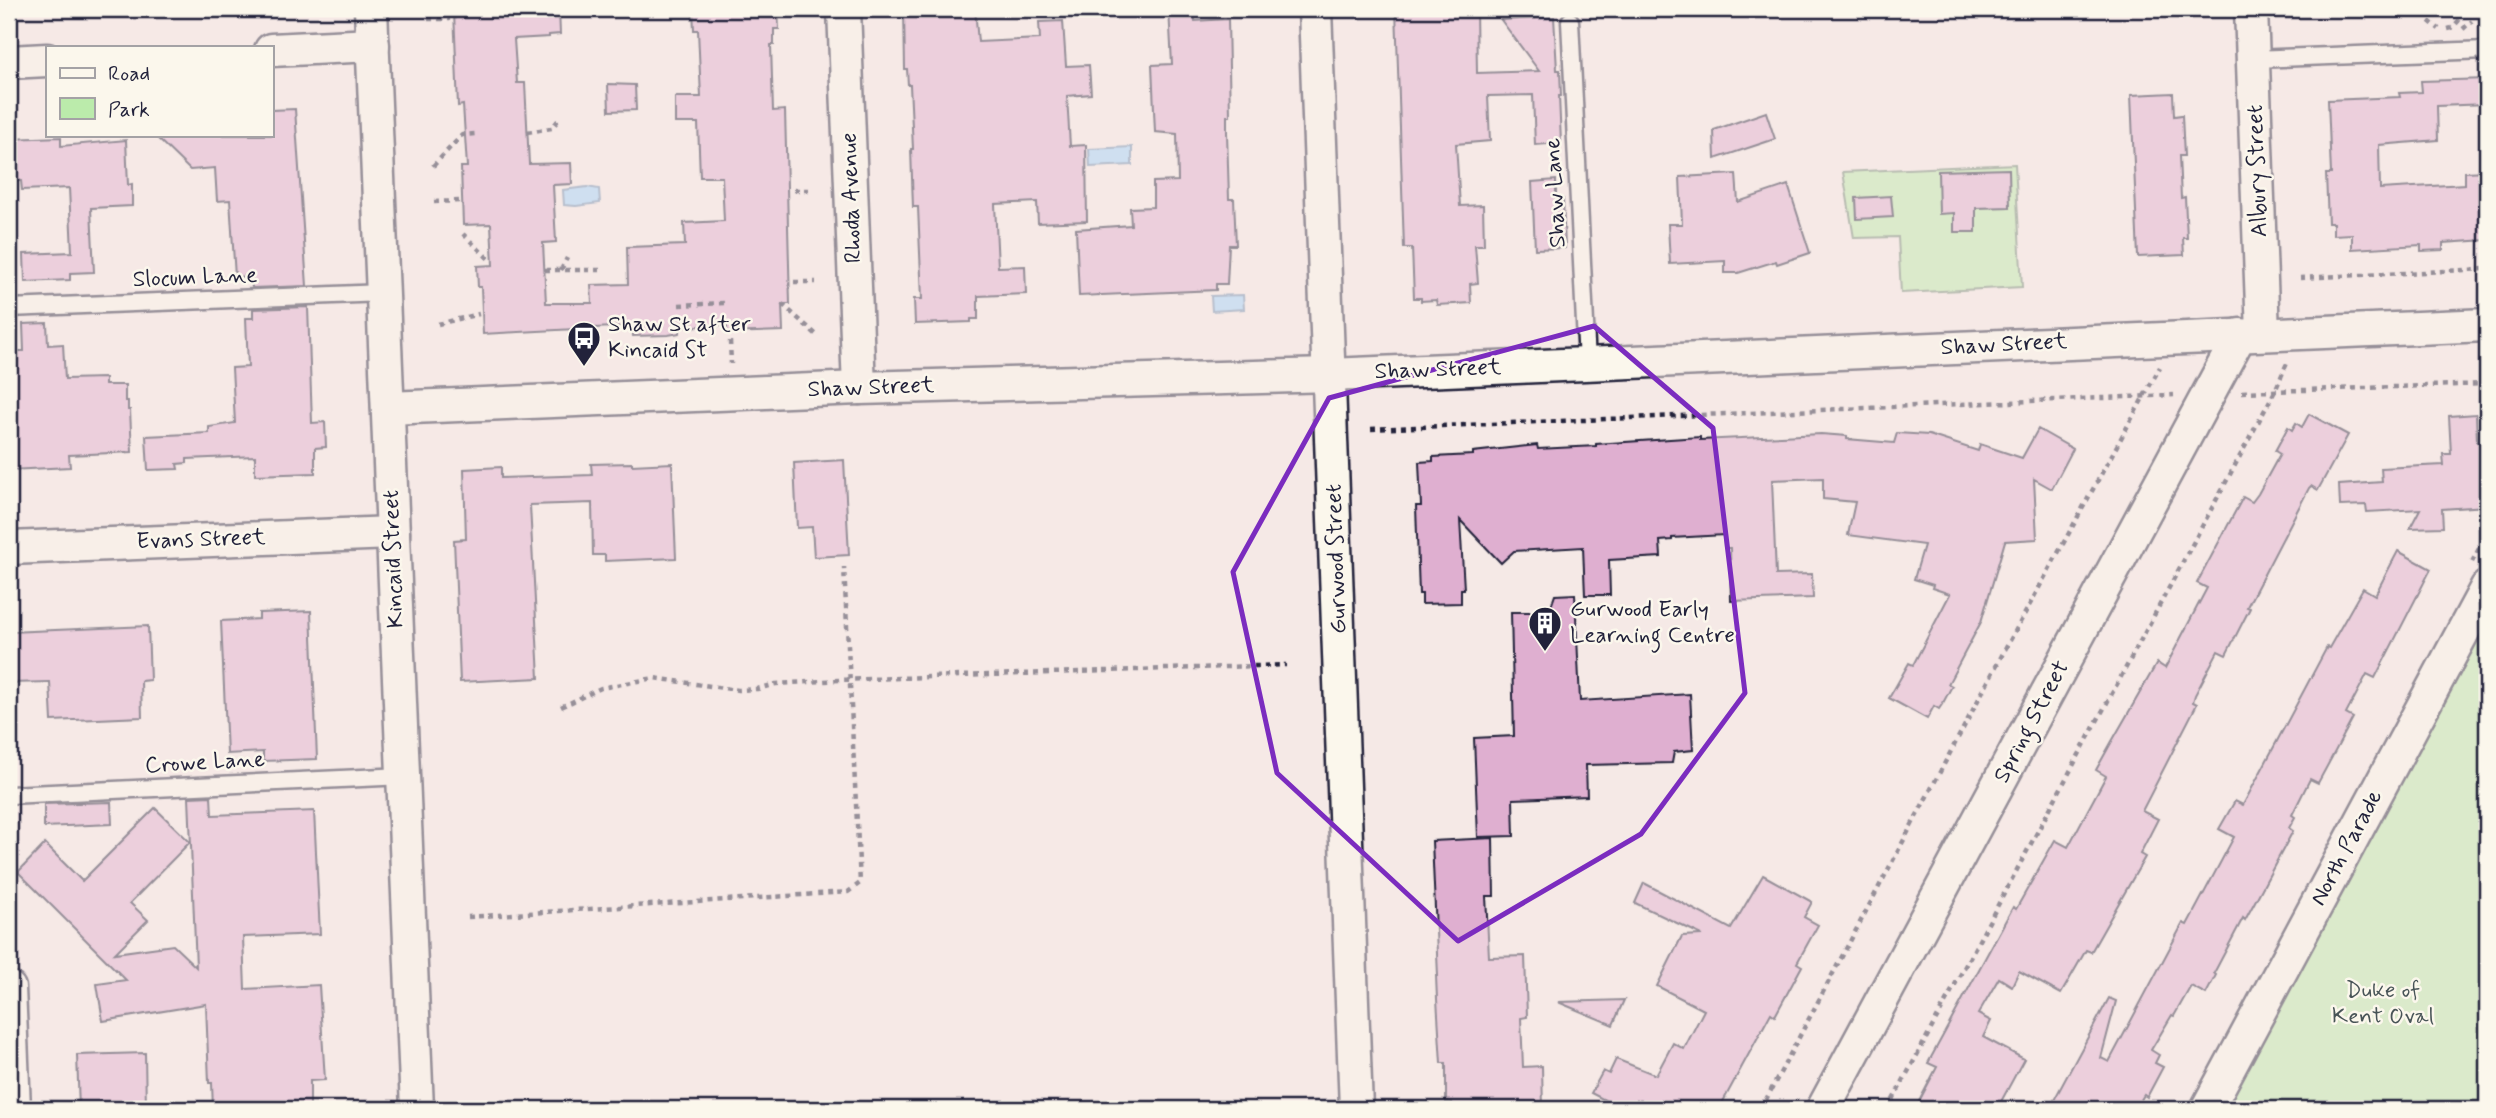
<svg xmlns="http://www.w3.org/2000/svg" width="2496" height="1118" viewBox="0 0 2496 1118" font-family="Mynerve,sans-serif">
<rect width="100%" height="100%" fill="#f5e9e6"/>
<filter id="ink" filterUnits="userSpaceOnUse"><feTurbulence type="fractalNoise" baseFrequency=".0143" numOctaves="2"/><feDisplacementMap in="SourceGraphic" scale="14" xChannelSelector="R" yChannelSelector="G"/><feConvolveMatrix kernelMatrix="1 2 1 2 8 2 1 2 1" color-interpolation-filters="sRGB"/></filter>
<g filter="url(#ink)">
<g fill="#bbebab" stroke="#6e8673" stroke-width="2">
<polygon points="2015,164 2022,287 1901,293 1898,237 1854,238 1843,172"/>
<polygon points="2487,587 2487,1109 2207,1109"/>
</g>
<g fill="#9fd3fd" stroke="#6d8caf" stroke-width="2">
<polygon points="1132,147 1132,165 1090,167 1089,149"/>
<polygon points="587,187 599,189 600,203 576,206 564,205 563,190"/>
<polygon points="1243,295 1244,309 1212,311 1211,296"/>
</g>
<g fill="#dfafd0" stroke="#22223b" stroke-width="2">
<polygon points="463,9 559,9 560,34 549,35 549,37 514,39 517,83 525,83 529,164 571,163 572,184 553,185 556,242 543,243 546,303 592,303 591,285 628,284 627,247 685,245 684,223 724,221 722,177 700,177 698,123 675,123 675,97 701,97 698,30 694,30 693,9 778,9 779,29 774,29 774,45 771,45 773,111 785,110 790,304 782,304 783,331 727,333 727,325 680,327 680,333 668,335 633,336 632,326 483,334 481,287 478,287 477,266 493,265 491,224 463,225 461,167 467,167 463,105 458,106 454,12 463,12"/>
<polygon points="904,9 975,9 978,42 1040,39 1039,22 1063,21 1066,66 1089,65 1091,94 1067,96 1070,146 1086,145 1087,221 1038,223 1037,202 995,204 998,267 1025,266 1026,294 978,296 978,319 971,319 971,322 915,324 914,299 922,299 918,207 913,207 911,149 913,149 910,85 908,85 907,69 905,69"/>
<polygon points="1169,9 1194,9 1195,21 1228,19 1230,116 1227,116 1227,132 1229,199 1234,199 1236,245 1229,245 1227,284 1216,284 1216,290 1079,296 1076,229 1131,225 1130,208 1153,207 1153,182 1178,181 1177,134 1155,132 1152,65 1172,64"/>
<polygon points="1396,9 1476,9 1477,73 1539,71 1501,20 1554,17 1557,70 1560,70 1561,96 1559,96 1561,143 1535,145 1533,95 1488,96 1490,141 1456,144 1460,206 1483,205 1484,245 1475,245 1478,283 1470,284 1471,303 1437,305 1436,300 1421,301 1421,298 1414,298 1412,248 1404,248"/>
<polygon points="2487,79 2487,104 2437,106 2438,140 2379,145 2380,189 2465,184 2465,172 2487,171 2487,240 2443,243 2443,250 2421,251 2421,245 2352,249 2352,234 2333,235 2333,223 2328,223 2326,174 2331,174 2328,100 2400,97 2399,93 2422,92 2421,81"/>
<polygon points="608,84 635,85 636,110 609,111"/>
<polygon points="2173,93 2174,116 2182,115 2184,156 2179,156 2181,198 2185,197 2187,238 2183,238 2184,255 2138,257 2131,95"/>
<polygon points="295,109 307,286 252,288 251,276 235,277 230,200 217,201 215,168 190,170 154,135 271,135 271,110"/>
<polygon points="1766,112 1775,139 1715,159 1714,130"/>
<polygon points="61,137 61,146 126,140 128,185 132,184 132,206 91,208 94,272 70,273 70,280 25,282 24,254 72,252 69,188 22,190 21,181 9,181 9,139"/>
<polygon points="2009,169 2010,207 1976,208 1976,232 1954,232 1954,213 1939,214 1938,171"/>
<polygon points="1736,174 1738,202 1788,185 1810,253 1777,264 1776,261 1738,273 1725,273 1725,261 1670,264 1668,224 1682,224 1680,177"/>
<polygon points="1556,180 1556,199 1563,199 1565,248 1535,249 1532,182"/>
<polygon points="1891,196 1893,217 1857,219 1856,198"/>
<polygon points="308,307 312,423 325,422 326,447 315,448 315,473 255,475 255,456 187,459 187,463 177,464 178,469 148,470 146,436 209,433 209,427 235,423 232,368 248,367 246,318 253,318 253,309"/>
<polygon points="47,323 48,345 63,344 65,379 105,378 105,385 125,385 125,401 128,401 128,410 130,410 132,452 69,455 70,467 9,470 9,351 24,351 23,324"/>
<polygon points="2309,414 2348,435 2318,490 2311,486 2309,488 2247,607 2250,608 2226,655 2218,651 2195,695 2193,702 2197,704 2142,811 2158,819 2140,854 2145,857 2091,952 2086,950 2061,994 2019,971 2012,986 1999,978 1978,1014 1991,1021 1983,1037 2024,1059 1997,1109 1915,1109 1937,1067 1928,1063 2013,907 2016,909 2055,840 2068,847 2106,776 2096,770 2111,743 2157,663 2165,668 2207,588 2197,583 2243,497 2252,502 2258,494 2280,454 2275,451 2288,427 2292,430 2296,423 2302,427"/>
<polygon points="2476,414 2477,442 2487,442 2487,506 2442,509 2443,527 2410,528 2420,509 2367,512 2366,505 2340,506 2339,485 2382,482 2381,468 2444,465 2443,454 2451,454 2449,416"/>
<polygon points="2038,429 2073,449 2052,489 2034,479 2037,539 2005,541 1981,622 1948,684 1952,686 1943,703 1939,709 1934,706 1927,719 1889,698 1909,663 1913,665 1950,594 1932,588 1933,585 1914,579 1924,545 1848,535 1855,502 1823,499 1823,478 1772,480 1776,575 1812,574 1813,598 1731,601 1730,548 1725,548 1724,535 1672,538 1672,540 1660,541 1661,557 1609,560 1610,595 1585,595 1583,547 1514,551 1501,563 1460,520 1464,589 1461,589 1461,603 1422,604 1422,594 1419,594 1416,506 1421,506 1419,462 1433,461 1433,457 1473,455 1473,452 1537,445 1538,449 1596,446 1596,444 1685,438 1700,437 1700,440 1821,434 1847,436 1847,439 1894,443 1897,433 1929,435 1978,451 1980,444 2022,458"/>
<polygon points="844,460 849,555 814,557 812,527 797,528 794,463"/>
<polygon points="632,463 632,465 672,463 676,558 605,561 605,555 593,555 592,503 530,505 539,678 460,682 454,540 466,539 464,469 501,467 501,478 592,475 591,464"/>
<polygon points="2398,551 2431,569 2375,678 2367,674 2346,714 2353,718 2318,783 2310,779 2292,815 2295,817 2289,828 2293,831 2245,920 2243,918 2214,973 2216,975 2206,994 2191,986 2174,1016 2172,1015 2151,1050 2159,1055 2155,1063 2163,1067 2147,1097 2144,1095 2135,1109 2066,1109 2053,1102 2109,998 2116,1001 2101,1058 2109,1062 2183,923 2187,925 2234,837 2219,829 2235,801 2243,805 2327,647 2329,648 2363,588 2375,595"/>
<polygon points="1575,594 1580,701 1690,694 1693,750 1674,752 1672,763 1586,765 1587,796 1513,799 1514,836 1478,837 1474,738 1514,736 1511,612 1549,612 1555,595"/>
<polygon points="311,611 317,759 263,761 263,752 227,754 221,621 259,619 259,613"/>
<polygon points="148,626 150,680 141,681 142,717 52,721 50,682 9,683 9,632"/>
<polygon points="211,796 212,815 314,811 320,934 243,937 245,989 319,985 325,1080 310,1081 310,1109 213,1109 212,1083 209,1083 206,1004 103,1021 97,984 126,980 18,872 45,844 82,881 155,808 190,842 130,903 148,920 115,953 173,945 196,967 189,797"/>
<polygon points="111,802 112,824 44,827 44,804"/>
<polygon points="1493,838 1494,896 1486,896 1489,957 1525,956 1527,1017 1521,1018 1523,1067 1542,1066 1543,1109 1453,1109 1452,1102 1446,1102 1446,1063 1441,1063 1437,999 1436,976 1438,976 1432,841"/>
<polygon points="1763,875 1812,902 1804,917 1818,925 1797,963 1802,966 1775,1016 1771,1013 1719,1109 1622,1109 1591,1093 1603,1071 1609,1074 1616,1059 1656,1075 1673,1043 1684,1049 1704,1010 1657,986 1682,936 1702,935 1635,903 1644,883 1731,929"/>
<polygon points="1624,1000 1613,1025 1558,1002"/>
<polygon points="145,1053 146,1109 79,1109 77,1055"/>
</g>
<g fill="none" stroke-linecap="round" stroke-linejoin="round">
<defs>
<g id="lane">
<polyline points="1570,21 1587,363"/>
<polyline points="2254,59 2487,50"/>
<polyline points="9,308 383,293"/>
<polyline points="9,795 404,776"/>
</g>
<g id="street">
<polyline points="371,9 417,1109"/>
<polyline points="844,9 859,388"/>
<polyline points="1315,9 1356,1109"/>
<polyline points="2251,9 2263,334"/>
<polyline points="271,50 373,45"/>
<polyline points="9,62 47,60"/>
<polyline points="388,408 859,388 1330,375 2487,325"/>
<polyline points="9,548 393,533"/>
<polyline points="9,988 14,1109"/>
<polyline points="1823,1109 2240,335"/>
<polyline points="2207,1109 2487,587"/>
</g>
</defs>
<use href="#lane" stroke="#22223b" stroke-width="21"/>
<use href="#street" stroke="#22223b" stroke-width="37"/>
<g stroke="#22223b" stroke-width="4.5" stroke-dasharray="5 5" stroke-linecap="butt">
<polyline points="2364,9 2372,14 2379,9"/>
<polyline points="2425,12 2429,21 2439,29"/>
<polyline points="428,19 450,19"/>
<polyline points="2448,29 2452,28 2462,17"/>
<polyline points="2463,29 2472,21"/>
<polyline points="527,132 552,128 559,119"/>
<polyline points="433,166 462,135 475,134"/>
<polyline points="794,190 812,190"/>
<polyline points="434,202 459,201"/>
<polyline points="463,234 489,259"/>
<polyline points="545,270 601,270"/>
<polyline points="561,270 567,258"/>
<polyline points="2300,278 2487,269"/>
<polyline points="794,282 816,282"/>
<polyline points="782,304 819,337"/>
<polyline points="679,305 726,303"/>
<polyline points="438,324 479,314"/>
<polyline points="730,341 731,364"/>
<polyline points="2242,392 2487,384"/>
<polyline points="1371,429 2174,395"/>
<polyline points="2472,562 2487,533"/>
<polyline points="561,707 601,688 654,678 738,690 757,689 776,684 840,680 1286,665"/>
<polyline points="468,917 848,892 860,883 844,567"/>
<polyline points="1761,1109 2001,657 2160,367"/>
<polyline points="1888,1109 2275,391 2287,363"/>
</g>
<use href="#lane" stroke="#fbf7ec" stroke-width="16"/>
<use href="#street" stroke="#fbf7ec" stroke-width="32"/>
</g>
</g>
<path d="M0 0H2496V1118H0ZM1594 326 1713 428 1745 693 1641 834 1458 941 1277 773 1233 572 1329 398Z" fill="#f5e9e6" fill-opacity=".55" fill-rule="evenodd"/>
<path fill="none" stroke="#7b2cbf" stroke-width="5" stroke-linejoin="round" d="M1594 326 1713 428 1745 693 1641 834 1458 941 1277 773 1233 572 1329 398Z"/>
<defs>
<symbol id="bus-pin" viewBox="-11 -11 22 30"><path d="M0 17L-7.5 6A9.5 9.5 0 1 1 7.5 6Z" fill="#22223b" stroke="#fbf7ec"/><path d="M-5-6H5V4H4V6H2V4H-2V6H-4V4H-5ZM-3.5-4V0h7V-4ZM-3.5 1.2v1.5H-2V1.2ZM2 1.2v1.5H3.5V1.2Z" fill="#fff"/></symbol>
<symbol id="building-pin" viewBox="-11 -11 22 30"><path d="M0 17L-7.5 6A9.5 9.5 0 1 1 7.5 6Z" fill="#22223b" stroke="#fbf7ec"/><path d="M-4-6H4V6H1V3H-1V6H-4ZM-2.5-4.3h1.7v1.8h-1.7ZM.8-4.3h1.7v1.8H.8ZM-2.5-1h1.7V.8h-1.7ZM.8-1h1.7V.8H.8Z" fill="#fff"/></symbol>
</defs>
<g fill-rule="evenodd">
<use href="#bus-pin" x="565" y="319" width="38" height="52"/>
<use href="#building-pin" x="1526" y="604" width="38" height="52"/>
</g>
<g text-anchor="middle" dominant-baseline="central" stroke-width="5" stroke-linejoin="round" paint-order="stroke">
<g font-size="23" fill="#22223b" stroke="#fbf7ec">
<text transform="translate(2258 171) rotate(-92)">Albury Street</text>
<text transform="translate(1556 193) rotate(-93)">Shaw Lane</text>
<text transform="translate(852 198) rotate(-92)">Rhoda Avenue</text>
<text transform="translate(195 278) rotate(-2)">Slocum Lane</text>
<text transform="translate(2004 345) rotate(-3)">Shaw Street</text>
<text transform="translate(1438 370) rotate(-2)">Shaw Street</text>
<text transform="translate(871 388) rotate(-2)">Shaw Street</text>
<text transform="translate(201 540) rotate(-2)">Evans Street</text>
<text transform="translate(394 559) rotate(-92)">Kincaid Street</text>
<text transform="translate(1337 559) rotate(-92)">Gurwood Street</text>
<text transform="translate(2032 722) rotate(-62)">Spring Street</text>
<text transform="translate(205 763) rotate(-3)">Crowe Lane</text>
<text transform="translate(2347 848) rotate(-62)">North Parade</text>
</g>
<g font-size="23" fill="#22223b" stroke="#fbf7ec" text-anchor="start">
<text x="608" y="325">Shaw St after<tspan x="608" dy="26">Kincaid St</tspan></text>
<text x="1570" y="610">Gurwood Early<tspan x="1570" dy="26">Learning Centre</tspan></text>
</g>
<g font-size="23" fill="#485457" stroke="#fbf7ec">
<text x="2383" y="991">Duke of<tspan x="2383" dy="26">Kent Oval</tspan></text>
</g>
</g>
<rect width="2496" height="1118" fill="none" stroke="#fbf7ec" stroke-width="35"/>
<rect x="18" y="18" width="2461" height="1083" fill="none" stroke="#22223b" stroke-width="2.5" filter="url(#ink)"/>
<rect x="46" y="46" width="228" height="91" fill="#fbf7ec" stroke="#a4a2a5" stroke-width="2"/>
<rect x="60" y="68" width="35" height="10" fill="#fbf7ec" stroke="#a4a2a5" stroke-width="2"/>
<text x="108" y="80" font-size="21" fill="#22223b">Road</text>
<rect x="60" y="98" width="35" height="21" fill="#bbebab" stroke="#a4a2a5" stroke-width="2"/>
<text x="108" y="116" font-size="21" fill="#22223b">Park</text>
</svg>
